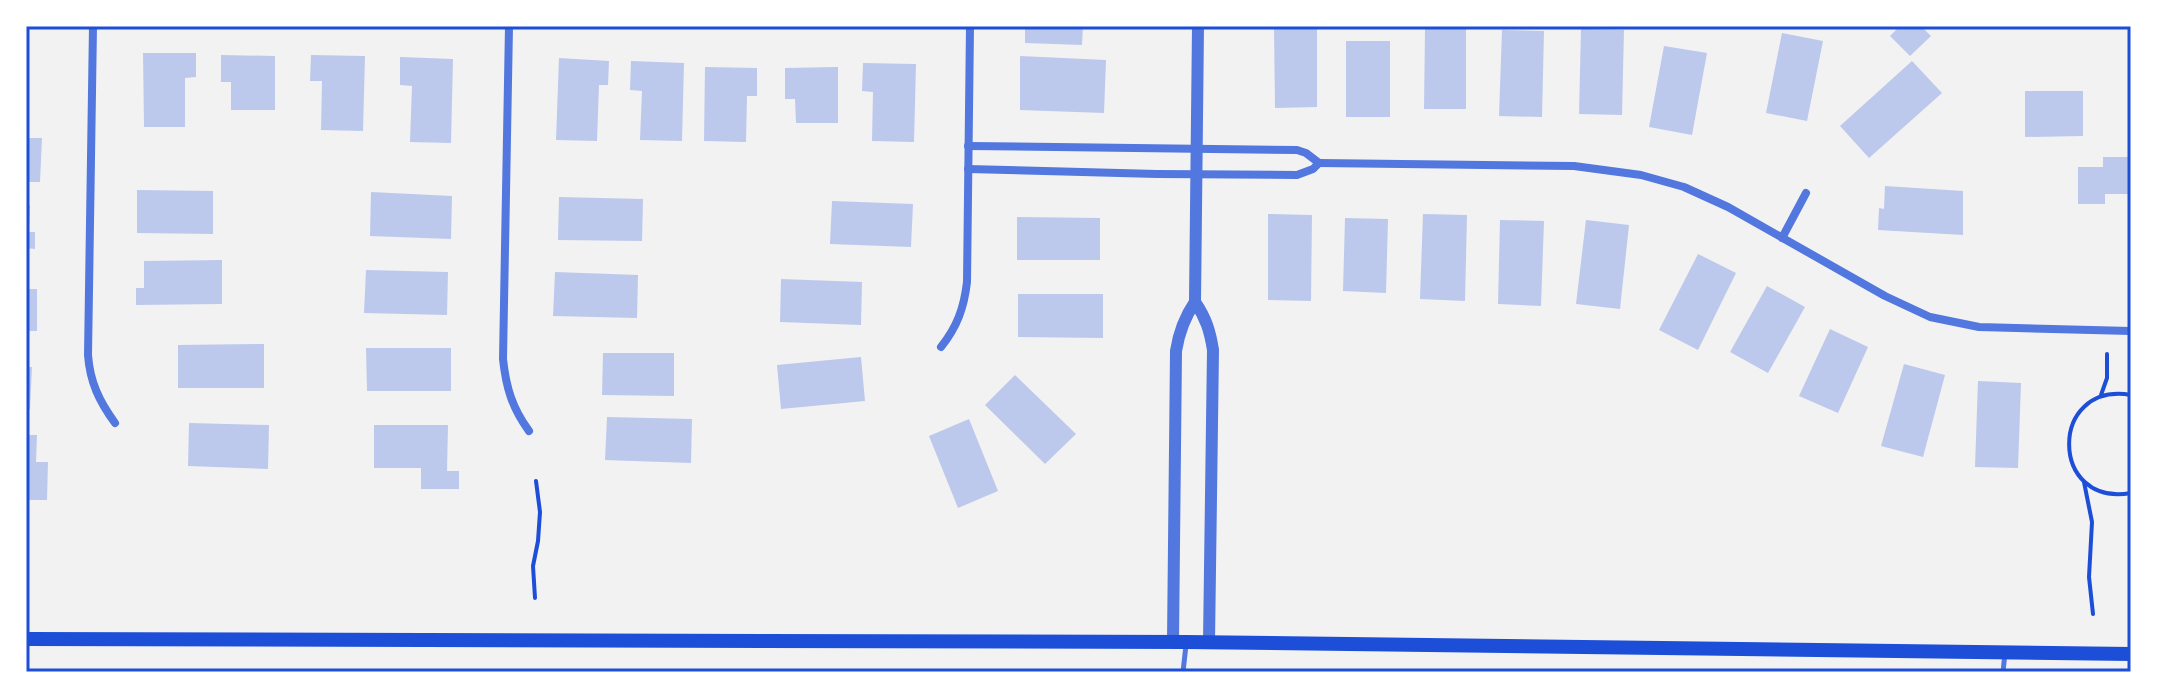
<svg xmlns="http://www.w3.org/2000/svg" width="2157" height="698" viewBox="0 0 2157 698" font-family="Inter,sans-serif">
<rect width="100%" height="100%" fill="#f2f2f2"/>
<g fill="#bdc9ec">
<polygon points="1025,26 1083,26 1082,45 1025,43"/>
<polygon points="1900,26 1921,26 1931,36 1910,56 1890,36"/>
<polygon points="1274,27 1317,27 1317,107 1275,108"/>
<polygon points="1425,29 1466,29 1466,109 1424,109"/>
<polygon points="1581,29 1624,30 1622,115 1579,114"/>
<polygon points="1502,30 1544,31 1542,117 1499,116"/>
<polygon points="1782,33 1823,41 1807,121 1766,113"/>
<rect x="1346" y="41" width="44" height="76"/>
<polygon points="1664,46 1707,53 1692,135 1649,127"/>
<polygon points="143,53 196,53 196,77 185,78 185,127 144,127"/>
<polygon points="221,55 275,56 275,110 231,110 231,82 221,82"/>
<polygon points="311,55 365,56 363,131 321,130 322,81 310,81"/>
<polygon points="1020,56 1106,60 1104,113 1020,110"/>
<polygon points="400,57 453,59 451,143 410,142 412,86 400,85"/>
<polygon points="559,58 609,61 608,85 599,85 597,141 556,140"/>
<polygon points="631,61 684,63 682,141 640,140 642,91 630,90"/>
<polygon points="1912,61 1942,93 1869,158 1840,126"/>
<polygon points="863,63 916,64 914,142 872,141 873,92 862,91"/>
<polygon points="705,67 757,68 757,96 747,96 746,142 704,141"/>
<polygon points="838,67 838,123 796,123 795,99 785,99 785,68"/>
<polygon points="2025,91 2083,91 2083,136 2025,137"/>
<polygon points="26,138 42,138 40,182 26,182"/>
<polygon points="2103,157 2130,157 2131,194 2105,194 2105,204 2078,204 2078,167 2103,167"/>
<polygon points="1885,186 1963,191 1963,235 1878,230 1879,208 1884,209"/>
<polygon points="137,190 213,191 213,234 137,233"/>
<polygon points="371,192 452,196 451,239 370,236"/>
<polygon points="559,197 643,199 642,241 558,240"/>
<polygon points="832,201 913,204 911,247 830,244"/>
<polygon points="26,205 30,205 29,232 35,232 35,249 26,248"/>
<polygon points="1268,214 1312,215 1311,301 1268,300"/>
<polygon points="1423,214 1467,215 1465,301 1420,299"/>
<polygon points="1017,217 1100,218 1100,260 1017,260"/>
<polygon points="1345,218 1388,219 1386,293 1343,291"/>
<polygon points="1500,220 1544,221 1541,306 1498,304"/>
<polygon points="1586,220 1629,225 1620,309 1576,304"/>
<polygon points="1698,254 1736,273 1698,350 1659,330"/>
<polygon points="222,260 222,304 136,305 136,288 144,288 144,261"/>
<polygon points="366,270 448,272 447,315 364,313"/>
<polygon points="555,272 638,275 637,318 553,316"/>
<polygon points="781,279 862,282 861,325 780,322"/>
<polygon points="1767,286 1805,307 1768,373 1730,352"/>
<rect x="26" y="289" width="11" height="42"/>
<polygon points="1018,294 1103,294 1103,338 1018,337"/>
<polygon points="1830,329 1868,347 1838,413 1799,396"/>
<polygon points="264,344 264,388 178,388 178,345"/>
<polygon points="366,348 451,348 451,391 367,391"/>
<polygon points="603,353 674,353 674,396 602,395"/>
<polygon points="861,357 865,401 781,409 777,365"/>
<polygon points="1904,364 1945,375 1923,457 1881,446"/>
<polygon points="26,367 32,367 30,409 26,409"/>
<polygon points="1015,375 1076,434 1045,464 985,405"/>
<polygon points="1978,381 2021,383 2018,468 1975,467"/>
<polygon points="607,417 692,419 691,463 605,460"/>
<polygon points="969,419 998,491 958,508 929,436"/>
<polygon points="189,423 269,425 268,469 188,466"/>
<polygon points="374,425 448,425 447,471 459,471 459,489 421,489 421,468 374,468"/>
<polygon points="26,435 37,435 36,462 48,462 47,500 26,500"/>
</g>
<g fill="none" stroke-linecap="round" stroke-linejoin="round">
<g stroke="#1d4ed8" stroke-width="4">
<polyline points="2101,395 2107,378 2107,354"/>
<path d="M2131 395C2048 381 2049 508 2131 493"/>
<polyline points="2084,482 2092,522 2089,577 2093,614"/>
<polyline points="535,598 533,566 538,541 540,512 536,481"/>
</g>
<g stroke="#5277de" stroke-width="5">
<polyline points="1183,672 1186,645"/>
<polyline points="2003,672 2005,653"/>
</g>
<g stroke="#5277de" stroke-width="8">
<path d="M93 26 88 355C90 382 99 401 115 423"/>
<path d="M509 26 503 359C506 387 512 408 529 431"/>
<polyline points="968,146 1297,150 1306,153 1319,163"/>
<polyline points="1319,163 1574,166 1641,175 1684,187 1728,207 1885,296 1930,317 1979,327 2131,331"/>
<polyline points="968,169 1157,174 1297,175 1313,169 1319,163"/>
<polyline points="1782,238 1806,193"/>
<path d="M941 347C957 327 964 308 967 282L970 26"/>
</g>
<g stroke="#5277de" stroke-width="12">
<path d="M1195 302C1206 318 1210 331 1213 350L1209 642"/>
<path d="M1173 642 1176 351C1179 332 1184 318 1195 302L1198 26"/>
</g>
<polyline stroke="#1d4ed8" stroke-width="14" points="26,639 1186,642 2131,654"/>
</g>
<rect width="2157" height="698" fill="none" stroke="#ffffff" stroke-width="56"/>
<rect x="28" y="28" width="2101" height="642" fill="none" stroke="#1d4ed8" stroke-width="3"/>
</svg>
